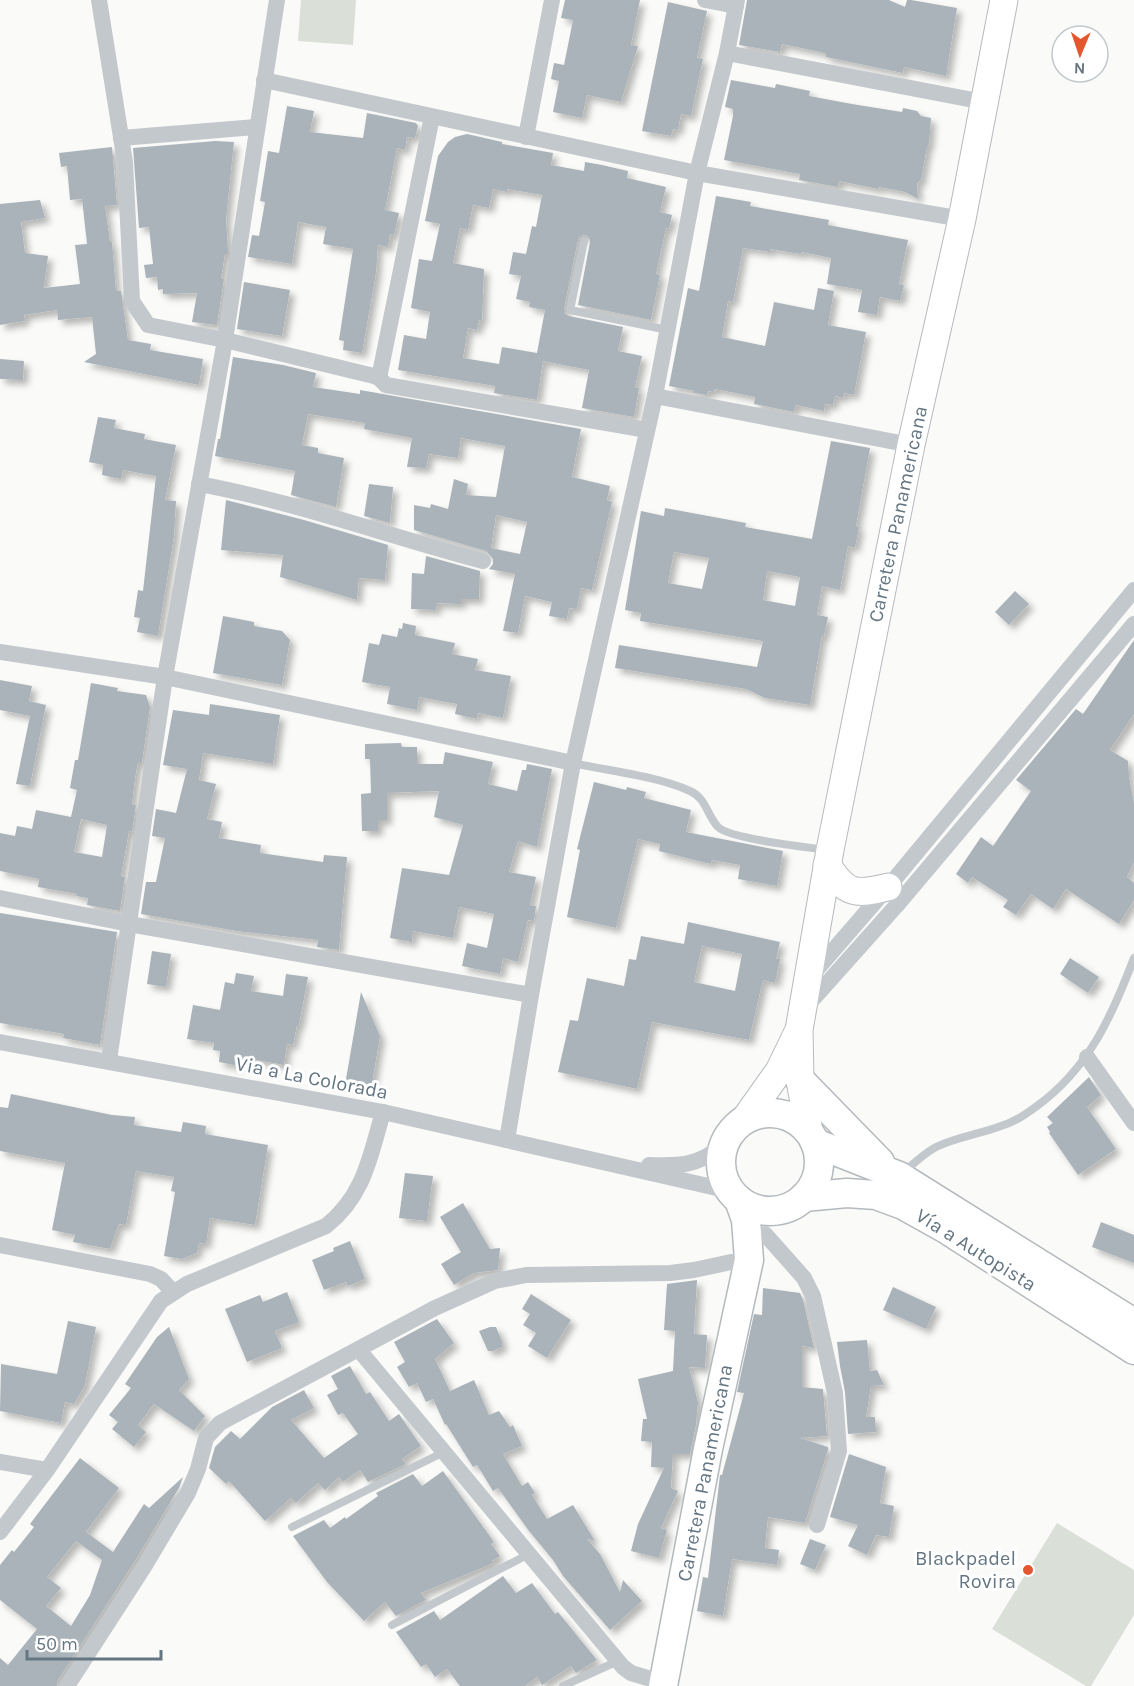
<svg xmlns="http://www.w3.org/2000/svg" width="1134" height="1686" viewBox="0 0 1134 1686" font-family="Karla,sans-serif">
<defs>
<filter id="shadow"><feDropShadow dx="5" dy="5" stdDeviation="3" flood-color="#0004"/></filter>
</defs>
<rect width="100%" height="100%" fill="#fafaf8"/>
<g fill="#dadfd7">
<polygon points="301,0 356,0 353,45 298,41"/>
<polygon points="1057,1523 1134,1570 1134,1615 1091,1686 1086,1686 992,1629"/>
</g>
<g fill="#aab3b9" fill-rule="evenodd" filter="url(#shadow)">
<polygon points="565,0 640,0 631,45 638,46 621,102 587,95 582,118 553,112 559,81 551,79 554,63 564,65 573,20 561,18"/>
<polygon points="747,0 889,0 905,7 907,0 911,0 957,8 946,76 904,67 903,73 826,57 826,54 820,52 782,44 780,52 739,45"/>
<polygon points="668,2 707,11 697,58 703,59 691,116 681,114 678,130 673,129 671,136 642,131"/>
<polygon points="731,80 775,88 776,84 810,91 809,96 852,104 902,112 903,108 917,111 921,116 931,118 929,144 927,147 921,180 917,183 918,199 905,192 879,187 878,189 839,181 838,187 799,180 800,174 724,160 733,116 733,109 725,107"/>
<polygon points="287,106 314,111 310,132 363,138 367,113 416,123 418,126 415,138 407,137 405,150 397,148 385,210 399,213 394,235 390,234 388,247 378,245 376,273 362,353 343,350 344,341 339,340 353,249 323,244 326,227 298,222 292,264 248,257 252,235 259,236 265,202 260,201 268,151 279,153"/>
<path d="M467 134 502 142V144L553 153 551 165 584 171 585 162 602 165 628 171 627 178 666 187 660 212 672 215 669 229 666 228 656 274 660 275 651 320 578 305 590 242 589 237 585 235 580 236 578 240 564 309V313L569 316 623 327 618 351 642 356 635 387 639 388 634 417 582 408 589 370 543 361 537 400 494 393 495 386 398 370 404 335 426 339 430 312 411 308 419 259 432 261 440 224 425 221 438 156 448 142 455 137ZM493 189 507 192V189L542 195 536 227 532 226 526 254 513 252 509 274 521 276 516 299 530 302 529 307 545 310 537 353 502 347 499 364 463 358 468 328 477 330 479 320 482 321 484 269 453 263 460 228 468 230 473 205 489 208Z"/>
<polygon points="215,141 234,142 226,219 228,250 228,254 225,254 221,278 224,279 217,325 192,322 197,293 163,294 163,289 158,290 157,277 146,278 144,265 153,264 149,227 139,228 133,148"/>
<polygon points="112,147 117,205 105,206 110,242 112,242 116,291 121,291 128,340 151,344 150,350 203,359 199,385 84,362 96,354 92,317 58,320 57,310 24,315 25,321 0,325 0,204 40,200 45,218 21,222 25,253 48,256 44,288 80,284 75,245 87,244 82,199 70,200 67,166 61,167 59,153"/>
<polygon points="716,196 751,202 750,206 829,220 828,225 908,240 899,284 904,285 900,301 880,297 877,315 858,312 862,290 827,284 831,258 802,252 801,254 770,249 770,252 743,248 733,302 728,301 722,337 765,346 774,302 814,310 818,288 834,291 828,325 866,332 854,395 844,393 843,398 835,396 833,405 825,404 824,411 796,405 794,412 754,404 755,397 715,389 714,392 708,391 707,395 694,393 694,391 669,386 688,288 699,291"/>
<polygon points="244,282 290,290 282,336 237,329"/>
<path d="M233 357 283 365 316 373 313 387 360 394V390L581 429 572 477 610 486 607 500 612 502 592 590 581 588 577 609 569 608 567 619 549 616 552 602 525 596 518 633 503 631 515 574 489 569 493 564V559L486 551 414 530V505L430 508 431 504 448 509 454 479 468 484 466 495 496 497 505 446 461 438 458 458 429 454 426 468 407 467 412 438 364 429 365 423 308 414 302 445 318 448V453L344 458 336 507 291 495 295 471 215 456 218 439H220ZM496 515 527 522 520 554 491 548Z"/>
<polygon points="0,359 24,361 23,380 0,379"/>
<polygon points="98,417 116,420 114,428 145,434 144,439 176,445 165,500 176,501 174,536 158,636 137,632 140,618 134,617 138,590 143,591 156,476 123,470 121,479 102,475 103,465 89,462"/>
<path d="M831 441 870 448 856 526 859 527 855 548 848 546 840 590 822 586 817 615 828 617 824 636 822 635 810 705 765 698 746 689 615 668 619 645 757 667 763 641 640 621 641 613 625 610 641 511 664 516 665 508 746 523 745 527 812 539ZM674 552 709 558 702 589 668 583ZM767 571 800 577 795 606 763 600Z"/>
<polygon points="369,484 393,487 390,523 364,516"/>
<polygon points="226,500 304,520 388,545 385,580 359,578 357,600 280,577 283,555 221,550"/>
<polygon points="426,556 480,571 479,599 461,599 461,604 437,603 436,610 411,609 412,573 424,574"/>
<polygon points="1015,591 1029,604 1009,625 995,612"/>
<polygon points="223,616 254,622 254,626 282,631 290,640 282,685 213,673"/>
<polygon points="403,623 416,626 415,635 455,643 452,654 478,659 475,670 511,676 503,718 478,713 477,719 455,714 457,704 419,697 417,710 387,704 390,687 362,682 369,643 379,645 382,634 397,637 399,628 402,629"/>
<polygon points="1134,640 1134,714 1110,750 1128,761 1129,777 1134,804 1134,862 1127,877 1134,883 1134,900 1119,924 1066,889 1053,909 1031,894 1016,915 1003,907 1008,900 972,877 968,883 956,874 981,837 993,846 1031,791 1016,780 1076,709 1083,714"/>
<polygon points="0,680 32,686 29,701 46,705 30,786 16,784 30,716 0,710"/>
<path d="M91 683 118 688 117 691 146 695 150 707 142 762H138L135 778 132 804 136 805 132 832 129 831 121 876 125 877 120 911 87 905 88 898 76 896 77 894 38 887 39 879 0 871V833L15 836 17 826 32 829 36 810 71 817 77 790 70 788 75 760H78ZM81 819 107 825 102 857 74 852Z"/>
<polygon points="210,704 280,715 273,764 203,753 199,780 216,784 207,819 222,822 219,838 261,845 260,853 323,862 324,855 347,857 339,950 317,947 318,940 237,931 141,914 146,882 156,882 165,838 152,836 156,809 176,813 187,769 163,765 173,710 209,715"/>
<polygon points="401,743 402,747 417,747 417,764 443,764 445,752 493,762 488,784 517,791 522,770 526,770 527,764 552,769 537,847 518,841 509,872 536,877 530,905 536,906 534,921 528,920 518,962 503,958 500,974 462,966 467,943 487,948 494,914 459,907 453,938 413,931 412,942 390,938 402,868 449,875 463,825 434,817 439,791 387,793 387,820 378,820 378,831 362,831 361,794 371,793 370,759 365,759 365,744"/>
<polygon points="594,782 626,790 627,787 646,792 644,798 691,810 686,832 783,851 777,886 738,879 740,865 712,860 711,864 659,851 660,844 638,839 616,928 567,917 580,850 577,849"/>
<polygon points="0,913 117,932 100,1045 63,1038 64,1034 0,1023"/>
<path d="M688 922 780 942 776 959H780L775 983 763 980 749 1040 652 1022 637 1089 558 1072 570 1020 578 1021 587 978 624 986 629 959 636 960 641 936 684 944ZM702 946 742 954 735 991 694 982Z"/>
<polygon points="152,951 171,954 166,987 147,984"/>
<polygon points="1070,958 1099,977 1088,993 1060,974"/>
<polygon points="236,973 254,976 251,991 283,996 286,974 308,977 299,1025 297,1025 293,1045 287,1044 284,1065 240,1057 239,1066 219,1062 220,1051 213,1050 214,1043 187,1039 193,1005 220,1010 225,982 234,984"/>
<polygon points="361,992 380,1036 371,1089 345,1085"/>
<polygon points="1089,1077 1101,1095 1087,1107 1116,1149 1078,1175 1049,1133 1050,1132 1047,1127 1053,1123 1047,1117"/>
<polygon points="11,1094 112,1115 135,1117 134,1125 181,1132 183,1122 206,1126 205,1134 268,1145 255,1225 210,1218 206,1244 199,1243 197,1253 182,1259 164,1256 175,1192 171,1191 174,1177 136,1171 126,1225 119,1224 110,1249 73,1242 75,1235 52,1230 65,1163 0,1151 0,1107 8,1108"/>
<polygon points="405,1173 433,1176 427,1221 399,1218"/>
<polygon points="463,1203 490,1249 500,1248 498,1270 474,1273 454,1285 441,1264 461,1252 440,1217"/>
<polygon points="1101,1222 1134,1235 1134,1263 1092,1247"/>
<polygon points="350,1241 365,1279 348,1286 346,1282 324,1290 312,1260 334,1251 333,1248"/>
<polygon points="697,1280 694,1334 707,1335 705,1368 689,1367 698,1402 696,1425 690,1454 673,1454 671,1488 678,1491 661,1528 667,1530 659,1558 631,1551 638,1524 664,1468 651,1467 652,1442 641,1441 643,1419 647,1419 638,1379 673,1371 675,1331 664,1330 667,1284"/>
<polygon points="893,1287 936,1307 926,1329 883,1310"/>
<polygon points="763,1288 800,1293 803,1300 814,1348 802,1346 802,1387 823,1389 827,1436 800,1438 828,1447 828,1450 805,1523 768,1517 765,1548 779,1550 777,1565 732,1559 723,1616 697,1611 703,1577 708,1578 720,1475 722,1475 744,1393 737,1392 754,1314 762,1315"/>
<polygon points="287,1292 299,1322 275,1331 282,1348 247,1362 225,1309 260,1295 263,1302"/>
<polygon points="531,1294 571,1320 547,1358 528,1346 536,1333 523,1325 530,1314 522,1309"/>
<polygon points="437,1319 454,1343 435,1359 450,1391 474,1380 489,1415 499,1411 510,1427 513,1425 522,1446 503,1454 522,1486 528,1482 535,1493 532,1495 547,1519 573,1505 595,1541 587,1539 600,1554 620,1592 623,1580 642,1601 610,1630 563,1576 553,1560 529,1531 498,1488 493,1491 477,1465 473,1467 446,1424 445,1425 433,1399 426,1402 417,1383 409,1387 397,1367 405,1362 394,1342"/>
<polygon points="68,1321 96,1327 85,1385 74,1404 65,1402 61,1423 0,1411 1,1364 57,1374"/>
<polygon points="169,1327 189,1379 179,1390 205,1416 194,1431 154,1404 138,1425 146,1432 134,1447 112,1429 118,1422 109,1415 131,1388 125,1384 157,1337"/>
<polygon points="490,1327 496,1327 502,1341 502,1347 493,1351 488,1351 479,1331"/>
<polygon points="867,1340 870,1371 877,1370 884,1385 871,1386 866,1417 875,1417 876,1432 848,1434 845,1392 840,1366 837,1342"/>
<polygon points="350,1366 366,1394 370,1392 389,1421 399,1414 421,1446 402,1459 406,1464 368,1482 360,1470 343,1482 339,1477 325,1490 318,1483 296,1503 291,1498 265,1521 229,1481 226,1484 209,1468 215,1447 231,1431 240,1439 272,1407 304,1390 314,1408 291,1420 324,1458 358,1434 343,1413 338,1415 327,1395 338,1389 331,1376"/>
<polygon points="849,1454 886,1467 880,1503 894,1506 889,1537 876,1535 867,1555 848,1546 858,1525 830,1517"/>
<path d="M80 1458 119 1488 86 1532 113 1552 144 1504 149 1508 183 1477 179 1488 135 1561 58 1680 57 1686H0V1658L8 1665 37 1629 0 1600V1565L12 1550 14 1552 34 1527 30 1524ZM76 1541 102 1560 90 1595 71 1626 46 1606 61 1588 47 1577Z"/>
<polygon points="443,1471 494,1542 491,1544 500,1556 492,1561 494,1563 421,1593 426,1600 396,1616 385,1602 364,1621 327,1582 293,1536 324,1520 330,1528 345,1517 346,1519 378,1496 376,1493 413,1474 422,1486"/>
<polygon points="810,1539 826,1545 815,1570 800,1564"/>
<polygon points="503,1576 516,1593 532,1583 555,1614 558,1612 597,1660 576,1673 571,1666 542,1685 537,1677 525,1686 460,1686 447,1669 435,1677 426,1664 421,1667 396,1632 434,1611 440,1620"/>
</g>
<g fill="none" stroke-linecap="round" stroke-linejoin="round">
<defs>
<g id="primary">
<path d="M827 865C847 895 855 895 888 887"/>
<polyline points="745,1119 779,1071 797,1034"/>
<polyline points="809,1132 800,1080 799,1030 830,850 911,445 962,219 1004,0"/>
</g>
<g id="trunk">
<polyline points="800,1080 880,1162"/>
<circle cx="770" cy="1162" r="49"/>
<polyline points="815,1143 899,1176 1134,1323"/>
<polyline points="804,1197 847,1193 876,1195 903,1205 946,1229 1134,1350"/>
<polyline points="663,1686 708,1449 749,1260 746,1220 739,1200"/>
</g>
</defs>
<use href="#primary" stroke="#b5babe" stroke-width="29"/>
<use href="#trunk" stroke="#b4b9bd" stroke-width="31"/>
<g stroke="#c3c8cc" stroke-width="8">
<polyline points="584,241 570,310 668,330"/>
<path d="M573 763C609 771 657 776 690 791 706 798 707 815 718 827 730 839 806 847 827 850"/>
<path d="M903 1173C913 1164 923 1154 936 1147 956 1137 980 1134 1001 1126 1015 1122 1026 1114 1037 1106 1089 1068 1112 1016 1134 958"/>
<polyline points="292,1527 444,1452"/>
<polyline points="392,1625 529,1554"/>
<polyline points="563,1686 618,1661"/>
</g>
<g stroke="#c3c8cc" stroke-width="16">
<polyline points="99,0 125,162 132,301 148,325 225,340 374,376 379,378 386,385 647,430"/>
<polyline points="705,0 736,6"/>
<polyline points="727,53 984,102"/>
<polyline points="264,80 697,173 962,219"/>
<polyline points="526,137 552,0"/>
<polyline points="121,138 257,127"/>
<polyline points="379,378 432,117"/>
<polyline points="655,396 911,445"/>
<path d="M199 484C296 502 388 536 483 561"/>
<polyline points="0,652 165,677 573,763"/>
<polyline points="0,898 129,924 531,995"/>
<polyline points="811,976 888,887 1134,590"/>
<polyline points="805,1008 897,905 1134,624"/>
<polyline points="0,1042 383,1112 730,1191"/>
<polyline points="1087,1057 1134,1123"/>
<polyline points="109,1060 165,677 225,340 277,0"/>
<polyline points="507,1140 531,995 573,763 655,396 697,173 727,53 737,0"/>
<path d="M649 1165C681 1166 696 1166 723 1146"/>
<polyline points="765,1234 804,1278 813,1296 835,1393 839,1451 817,1525"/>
<polyline points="0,1245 150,1274 161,1279 173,1292"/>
<polyline points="359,1350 623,1667 631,1673 664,1683"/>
<polyline points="0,1462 47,1470"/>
<path d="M0 1532 47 1470 161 1301 187 1284 326 1226C364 1196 370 1157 383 1112"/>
<polyline points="67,1686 144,1567 188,1493 198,1469 206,1438 220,1423 435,1308 495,1281 526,1275 670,1273 694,1270 731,1262 748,1264"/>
</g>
<use href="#primary" stroke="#fff" stroke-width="27"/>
<use href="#trunk" stroke="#fff" stroke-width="28"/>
</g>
<circle fill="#e4572e" stroke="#fff" stroke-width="2" cx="1028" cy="1570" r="6"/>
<g text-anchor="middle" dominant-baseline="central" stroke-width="6" stroke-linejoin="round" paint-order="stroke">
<g font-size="20" fill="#657683" stroke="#fff">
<text transform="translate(898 514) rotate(-78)">Carretera Panamericana</text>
<text transform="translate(312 1078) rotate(11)">Via a La Colorada</text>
<text transform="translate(976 1250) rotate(32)">Vía a Autopista</text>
<text transform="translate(705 1473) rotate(-79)">Carretera Panamericana</text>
</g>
<g font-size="20" fill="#657683" stroke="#fff" text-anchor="end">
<text x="1016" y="1558">Blackpadel<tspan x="1016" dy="23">Rovira</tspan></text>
</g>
</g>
<g transform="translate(1080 54) rotate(182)"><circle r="28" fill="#ffffff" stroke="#c1c8cd" stroke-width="1.5"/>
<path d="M0-4.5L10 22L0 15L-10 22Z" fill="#e4572e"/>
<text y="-9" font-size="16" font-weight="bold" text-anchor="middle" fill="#657683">N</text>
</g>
<path d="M27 1650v9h134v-9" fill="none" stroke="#657683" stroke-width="3"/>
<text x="36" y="1650" font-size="18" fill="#657683" stroke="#ffffff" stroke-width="4.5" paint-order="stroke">50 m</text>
</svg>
